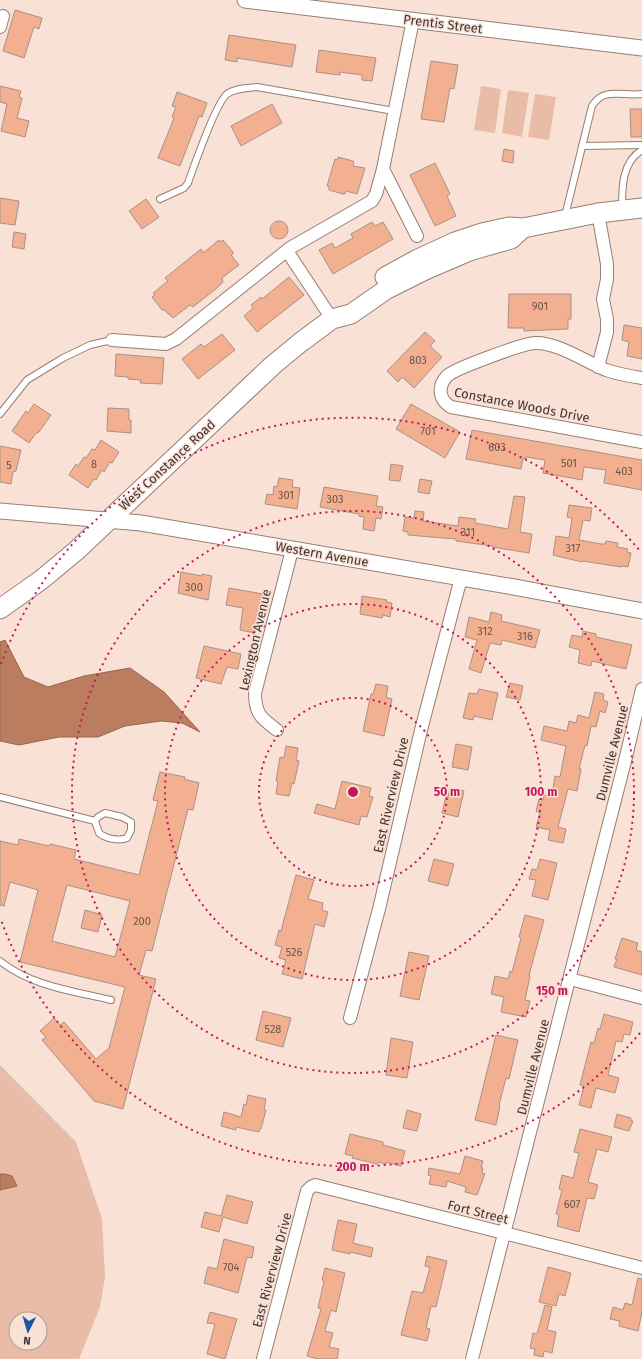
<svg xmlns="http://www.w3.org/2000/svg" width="642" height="1359" viewBox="0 0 642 1359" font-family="'Fira Sans',sans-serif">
<rect width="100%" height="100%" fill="#fae1d6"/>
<g fill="#e9bca7" fill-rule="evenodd">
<polygon points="481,86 501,89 495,133 474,130"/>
<polygon points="508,90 529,93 522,137 502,133"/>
<polygon points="535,94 556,97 549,140 528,137"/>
<path d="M0 1065 76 1142 102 1219 105 1277 100 1307 79 1359H0V1190L17 1186 5 1174H0ZM16 1319H40V1343H16Z"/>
</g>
<g fill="#bb7d5f" stroke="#966751">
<polygon points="5,640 24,677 48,687 84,676 130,668 164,692 200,732 182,723 161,721 125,726 98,737 59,737 19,745 0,741 0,642"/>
<polygon points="0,1174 5,1174 12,1176 17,1186 0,1190"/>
</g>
<g fill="#f2b091" stroke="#a89187" fill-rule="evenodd">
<polygon points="15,10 42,18 39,29 34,27 24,58 3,51"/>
<polygon points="229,35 296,45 292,67 237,58 237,62 225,60"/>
<polygon points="319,50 376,58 372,81 362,80 362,75 340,72 340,75 316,72"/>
<polygon points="431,61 458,65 454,89 450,88 444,122 421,119"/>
<polygon points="0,86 21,91 19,97 22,98 17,118 29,121 25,137 1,131 7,104 0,102"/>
<polygon points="177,92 207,103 202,117 199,116 180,166 158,158 174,118 172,117 176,107 172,106"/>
<polygon points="272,104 282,123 241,146 231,126"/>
<polygon points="630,109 642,109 642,137 631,137"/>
<polygon points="504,149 514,151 513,163 502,161"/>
<polygon points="338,157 353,161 354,162 353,166 365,168 357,194 346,191 345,194 343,194 329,190 329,186 327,186 335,159 337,160"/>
<polygon points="435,163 450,194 447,196 456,216 435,226 410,175"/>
<polygon points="0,198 19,201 15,225 0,223"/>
<polygon points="146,199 159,217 142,229 129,211"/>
<circle cx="279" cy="230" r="9"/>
<polygon points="372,222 375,226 383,222 393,239 333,274 319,250 332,243 335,248 353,238 351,234"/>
<polygon points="14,232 26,234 24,249 12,247"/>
<polygon points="219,240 220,242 223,240 233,252 233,254 231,255 239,265 222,278 223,282 217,288 193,307 190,305 173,318 164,310 162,310 152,297 155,295 153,293 168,281 165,278 201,249 203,253"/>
<polygon points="289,277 304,295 257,332 244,316 253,308 251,305 261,297 262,299"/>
<polygon points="509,294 571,294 571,319 568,319 568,329 524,331 524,328 508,328"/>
<polygon points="624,325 642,328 642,359 627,356 629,342 622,340"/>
<polygon points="425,332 435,341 430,346 442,357 414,388 402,377 398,382 387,371"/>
<polygon points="222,334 235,350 198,379 182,359 201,344 204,347"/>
<polygon points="116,354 164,358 162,384 140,383 141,380 128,379 128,377 115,376"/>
<polygon points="34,404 51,415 39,432 36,433 29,443 12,431 26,411 28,413"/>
<polygon points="411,404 460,432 445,458 396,429"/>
<polygon points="108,408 129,409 129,420 131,420 131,433 107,431"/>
<polygon points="472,430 642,460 642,490 604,483 606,470 584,467 582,480 543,473 545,460 526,457 526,459 523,458 521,469 466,459"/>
<polygon points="101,440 119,452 112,463 110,462 104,472 102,470 96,480 94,479 88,488 69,475 76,464 78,466 84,457 86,458 92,449 95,450"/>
<polygon points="0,446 21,450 16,471 13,472 11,484 0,482"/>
<polygon points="391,464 403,466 400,481 389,480"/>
<polygon points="279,478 293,480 292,487 300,488 297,509 265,504 267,494 273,495 274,486 277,487"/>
<polygon points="420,479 432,481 429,494 418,492"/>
<polygon points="324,487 378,496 376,506 383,507 381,519 376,518 374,531 363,529 364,517 359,516 359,514 320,507"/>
<polygon points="514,496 525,497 520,532 532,534 529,553 492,547 493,546 456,541 456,539 408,535 408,532 403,531 405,517 414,518 415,511 424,512 423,521 458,526 459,517 476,519 475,523 508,529"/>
<polygon points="569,505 592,508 590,521 583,520 579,540 601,544 605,544 606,541 618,543 617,547 628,549 627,552 631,553 628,567 622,566 621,567 589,562 582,561 582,562 553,555 556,536 569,538 572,518 567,517"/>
<polygon points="181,572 202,576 202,574 212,576 208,600 178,593"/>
<polygon points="229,588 263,594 255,633 240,630 243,608 226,605"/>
<polygon points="362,596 387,600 386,602 392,603 390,617 383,615 382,618 360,614"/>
<polygon points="491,612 502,615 501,621 540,630 535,648 502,640 501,645 490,643 481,673 469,669 477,640 465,637 469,617 489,622"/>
<polygon points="583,631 596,634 596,637 632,645 626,669 592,661 591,666 578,663 580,650 569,647 572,635 582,637"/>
<polygon points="204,646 241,654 238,669 227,667 221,684 196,678"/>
<polygon points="510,683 523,686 520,700 506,697"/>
<polygon points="376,684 388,686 386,697 392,699 384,736 363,731 371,694 373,694"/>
<polygon points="479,689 498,693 492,720 474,716 473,720 463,718 469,693 477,694"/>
<polygon points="595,692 604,694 603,700 608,702 605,713 600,711 596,727 591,726 587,746 585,745 579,769 581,769 577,791 568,789 558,827 566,829 563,843 548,840 550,830 536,827 540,813 536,811 539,799 543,800 544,795 549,796 549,793 552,794 555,776 560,777 566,746 541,740 544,726 567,731 569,721 576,723 578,715 589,718"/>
<polygon points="456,744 472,747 468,770 452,767"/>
<polygon points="286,746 298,748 296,760 299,761 294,784 292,783 289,796 276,794 278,781 276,781 280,757 284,758"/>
<path d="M160 772 185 777 184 779 199 783 193 810 188 809 152 951 146 950 139 975 156 979 123 1109 94 1101 42 1040 46 1037 40 1031 54 1018 60 1025 64 1022 96 1059 109 1048 125 987 20 962 38 890 10 882 4 906 0 905V841L18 845 19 839 49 846 50 844 76 850 74 859 139 875 158 801 153 800ZM67 885 130 901 115 957 52 941Z"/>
<polygon points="342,781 371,788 369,796 373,797 367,817 361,816 359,825 314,813 317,804 335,809"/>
<polygon points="450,788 464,791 458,817 442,813 446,796 448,797"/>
<polygon points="434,859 454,864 448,886 428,881"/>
<polygon points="540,859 557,863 548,900 532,896 536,880 529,879 532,869 537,870"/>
<polygon points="296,875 314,880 308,899 323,903 322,910 328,912 324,927 315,924 302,979 282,974 286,960 279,958 282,947 275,945 279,930 281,931"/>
<polygon points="85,910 102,915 98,932 81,928"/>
<polygon points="525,915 544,920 529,975 530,976 525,1000 530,1001 526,1017 501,1012 504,997 491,994 495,976 508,979 510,971 512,972 521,938 519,937"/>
<polygon points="622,938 638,943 636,950 642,952 642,975 614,967 617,959 615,959"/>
<polygon points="409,952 429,956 419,1000 400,996"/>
<polygon points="263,1011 291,1018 283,1047 256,1040"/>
<polygon points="604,1014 633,1022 630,1035 624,1034 622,1042 616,1041 608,1075 619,1078 615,1093 596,1088 591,1108 579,1105 584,1086 580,1085 591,1042 594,1043 598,1028 600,1029"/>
<polygon points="496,1035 518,1040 509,1079 506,1078 499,1105 500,1106 496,1125 475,1120"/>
<polygon points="391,1038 413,1042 407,1078 386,1075"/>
<polygon points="248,1095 266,1099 264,1109 266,1110 261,1129 260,1129 259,1132 236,1127 236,1130 221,1126 224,1112 241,1117 244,1104 246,1105"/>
<polygon points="407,1110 421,1114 417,1131 403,1128"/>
<polygon points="617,1114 631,1118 631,1121 633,1121 629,1131 614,1127"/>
<polygon points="580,1129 612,1137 608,1152 597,1149 588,1182 598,1185 594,1199 587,1198 579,1232 557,1226 559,1215 556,1214 562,1190 559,1189 562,1175 573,1178 579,1153 574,1152"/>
<polygon points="350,1134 383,1142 383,1145 405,1151 401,1166 386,1162 386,1164 378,1162 377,1164 352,1158 353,1156 345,1154"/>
<polygon points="465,1156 483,1161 481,1168 483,1168 482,1173 485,1174 477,1195 465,1192 466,1187 447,1181 446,1187 429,1184 431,1176 428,1175 429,1168 460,1174"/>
<polygon points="227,1195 253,1202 247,1224 223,1217 219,1232 201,1227 205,1212 221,1216"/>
<polygon points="338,1220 357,1224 353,1243 373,1248 371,1257 350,1252 350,1254 332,1250"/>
<polygon points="224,1239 254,1247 252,1258 247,1257 238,1293 204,1283 208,1267 217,1269"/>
<polygon points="427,1256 447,1261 436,1307 431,1306 426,1328 430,1329 427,1341 401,1335 412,1291 423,1293 430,1267 425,1266"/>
<polygon points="548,1267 571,1273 565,1296 559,1294 556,1306 539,1302"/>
<polygon points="325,1268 345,1273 336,1312 331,1310 325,1331 333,1333 329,1347 339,1349 337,1359 318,1359 307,1356 321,1309 318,1308 324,1281 322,1280"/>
<polygon points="638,1278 642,1279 642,1312 638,1331 619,1326 620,1321 610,1319 613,1307 623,1310 625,1303 632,1305"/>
<polygon points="545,1305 552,1307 547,1330 556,1332 552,1353 544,1351 543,1357 534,1355 535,1349 530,1348 533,1333 537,1334"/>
<polygon points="210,1312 237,1319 225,1359 207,1354 215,1324 207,1323"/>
</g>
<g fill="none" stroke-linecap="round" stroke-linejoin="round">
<defs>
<g id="service">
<polyline points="582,146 642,145"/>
<path d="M160 199 184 188 188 183C194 166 216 103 227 94 235 88 248 88 257 87L394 111"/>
<path d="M622 208C622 187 622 162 642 150"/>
<path d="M565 216 592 106C604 86 623 97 642 94"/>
<polyline points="0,414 27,380 63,358 90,345 112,340"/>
<polyline points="0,797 95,821"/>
<path d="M105 813 122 817 131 822V830L127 838C119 841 106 839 99 833L95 821 98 817Z"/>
<path d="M0 961C31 986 73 991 111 1000"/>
</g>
<g id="minor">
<polyline points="0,27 3,16"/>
<polyline points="383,169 417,236"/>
<polyline points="598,213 607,264 607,279 603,299 607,319 607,332 598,367"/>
<polyline points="287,251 332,319"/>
<polyline points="112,340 166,344 176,339 290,248 372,201 376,194 383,169 413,20"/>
<path d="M642 378C630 376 617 374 606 370 586 362 557 342 535 343 524 343 454 369 447 376 437 387 439 400 451 407L642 442"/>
<path d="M277 730C261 718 255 714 255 693L292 550"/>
<polyline points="570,979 642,998"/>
<polyline points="350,1018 379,909 421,730 461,578"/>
<polyline points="263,1359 307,1191 311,1187 315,1185 642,1268"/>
<polyline points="472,1359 626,757 642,689"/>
</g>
<g id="tertiary">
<polyline points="245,0 642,48"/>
<polyline points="0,511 141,523 514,587 642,611"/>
</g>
<g id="primary">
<polyline points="385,277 416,260 455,242 482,233 509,227 523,228 598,213 642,208"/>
<polyline points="0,609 41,580 76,551 273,365 301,342 332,319 351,314 387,289 425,270 469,251 511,239 523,228"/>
</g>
</defs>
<use href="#service" stroke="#957e74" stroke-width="8"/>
<use href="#minor" stroke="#957e74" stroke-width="14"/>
<use href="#tertiary" stroke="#957e74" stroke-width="17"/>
<use href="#primary" stroke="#957e74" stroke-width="21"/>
<use href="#service" stroke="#fff" stroke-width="6"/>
<use href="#minor" stroke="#fff" stroke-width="12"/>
<use href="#tertiary" stroke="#fff" stroke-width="15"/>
<use href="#primary" stroke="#fff" stroke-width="19"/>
</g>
<g fill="none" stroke="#c2185b" stroke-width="2" stroke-dasharray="2 4">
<circle cx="353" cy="792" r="94"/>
<circle cx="353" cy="792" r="188"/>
<circle cx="353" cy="792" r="281"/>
<path d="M640 1033A375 375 0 0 1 1 920M1 664A375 375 0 0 1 640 551"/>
</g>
<g text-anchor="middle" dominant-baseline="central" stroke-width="3" stroke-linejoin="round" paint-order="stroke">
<g font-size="11" fill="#6c5449">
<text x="540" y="306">901</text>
<text x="418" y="360">803</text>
<text x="428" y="431">701</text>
<text x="497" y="447">603</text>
<text x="569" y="463">501</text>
<text x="94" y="464">8</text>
<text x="9" y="465">5</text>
<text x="624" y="471">403</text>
<text x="286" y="495">301</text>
<text x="335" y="499">303</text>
<text x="468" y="532">311</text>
<text x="573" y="548">317</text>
<text x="194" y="587">300</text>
<text x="485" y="631">312</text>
<text x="525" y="636">316</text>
<text x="142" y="921">200</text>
<text x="294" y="952">526</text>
<text x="273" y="1029">528</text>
<text x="572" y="1204">607</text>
<text x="231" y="1267">704</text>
</g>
<g font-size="13" fill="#3f3531" stroke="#fae1d6">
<text transform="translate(443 24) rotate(7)">Prentis Street</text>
<text transform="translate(522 405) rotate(11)">Constance Woods Drive</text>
<text transform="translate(167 465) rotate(-43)">West Constance Road</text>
<text transform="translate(322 554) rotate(10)">Western Avenue</text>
<text transform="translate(255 640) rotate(-77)">Lexington Avenue</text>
<text transform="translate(612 753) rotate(-76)">Dumville Avenue</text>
<text transform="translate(391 795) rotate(-77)">East Riverview Drive</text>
<text transform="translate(533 1067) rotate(-76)">Dumville Avenue</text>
<text transform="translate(478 1212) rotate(14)">Fort Street</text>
<text transform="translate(272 1270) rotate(-75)">East Riverview Drive</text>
</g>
</g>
<circle cx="353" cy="792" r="6" fill="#c2185b" stroke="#fae1d6" stroke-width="2"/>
<g font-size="12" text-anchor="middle" font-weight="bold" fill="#c2185b" stroke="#fae1d6" stroke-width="3" stroke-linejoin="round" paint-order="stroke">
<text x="447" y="796">50 m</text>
<text x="541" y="796">100 m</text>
<text x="552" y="995">150 m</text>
<text x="353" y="1171">200 m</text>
</g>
<g transform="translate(28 1331) rotate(185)"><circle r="19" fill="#fae1d6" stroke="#af9c94"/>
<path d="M0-3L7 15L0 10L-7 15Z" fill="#1757a7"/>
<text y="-6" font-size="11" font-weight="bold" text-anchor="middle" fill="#3f3531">N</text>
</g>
</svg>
